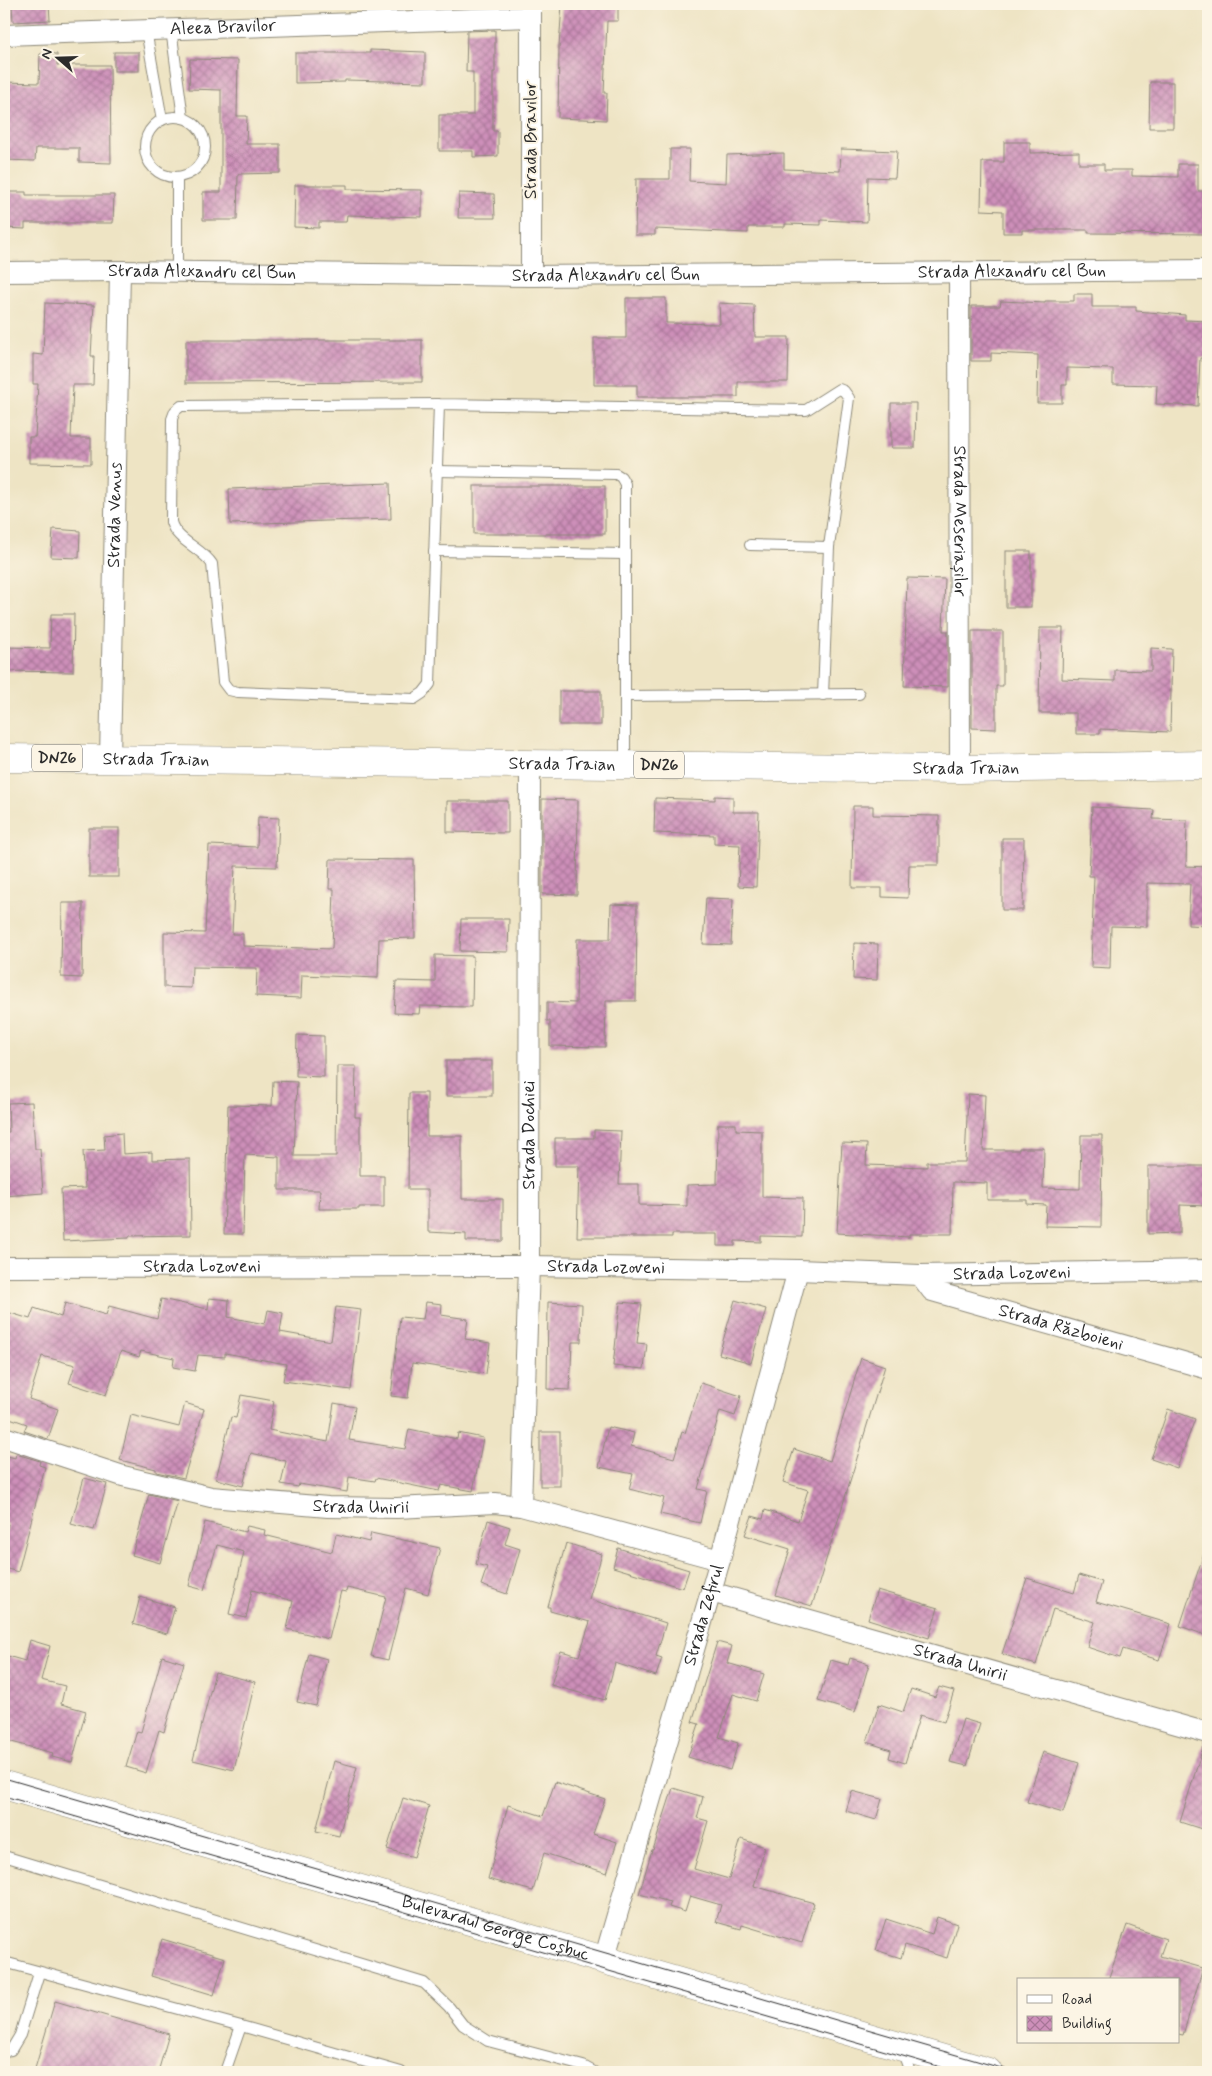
<svg xmlns="http://www.w3.org/2000/svg" width="1212" height="2076" viewBox="0 0 1212 2076" font-family="Mynerve,sans-serif">
<defs>
<pattern id="building-cross-hatch" width="8" height="8" patternUnits="userSpaceOnUse" patternTransform="scale(1.25)"><rect width="8" height="8" fill="#cd8fb9"/><path d="M0 0l8 8M0 8l8-8" fill="none" stroke="#a77597"/></pattern>
</defs>
<rect width="100%" height="100%" fill="#fcf5e5"/>
<filter id="ink" filterUnits="userSpaceOnUse"><feTurbulence type="fractalNoise" baseFrequency=".02" numOctaves="2"/><feDisplacementMap in="SourceGraphic" scale="10" xChannelSelector="R" yChannelSelector="G"/><feConvolveMatrix kernelMatrix="1 2 1 2 8 2 1 2 1" color-interpolation-filters="sRGB"/></filter>
<filter id="wash" filterUnits="userSpaceOnUse"><feTurbulence type="fractalNoise" baseFrequency=".0096" numOctaves="4" result="noise"/><feDisplacementMap in="SourceGraphic" scale="20" xChannelSelector="R" yChannelSelector="G"/><feGaussianBlur stdDeviation="1.12" result="paint"/><feColorMatrix in="noise" values="0 0 0 0 0 0 0 0 0 0 0 0 0 0 0 0 0 1.4 0 .05"/><feComposite in="paint" operator="in"/></filter>
<g filter="url(#wash)">
<rect width="100%" height="100%" fill="#eee4c4"/>
<g id="blocks">
<g fill="url(#building-cross-hatch)">
<polygon points="12,4 49,4 50,20 13,22"/>
<polygon points="562,4 618,4 618,21 607,21 604,93 607,93 606,120 558,118 559,47"/>
<polygon points="495,30 495,72 493,72 493,131 498,131 498,156 473,157 473,151 439,151 439,115 473,115 473,72 466,72 467,31"/>
<polygon points="370,50 425,52 425,82 345,80 345,82 295,83 295,53 370,53"/>
<rect x="114" y="52" width="25" height="19"/>
<polygon points="40,54 57,54 57,65 110,65 111,163 79,162 79,148 36,148 35,161 4,160 4,82 39,83"/>
<polygon points="190,59 238,60 237,116 247,116 246,144 280,144 280,173 238,174 237,220 203,220 203,192 221,192 221,90 189,89"/>
<polygon points="1150,82 1173,82 1173,128 1149,128"/>
<polygon points="1004,142 1030,142 1030,153 1079,152 1079,164 1104,164 1104,170 1132,170 1132,176 1178,177 1178,164 1198,164 1198,191 1208,191 1208,234 1088,233 1088,230 1022,230 1022,233 1003,233 1003,211 981,210 982,162 1004,162"/>
<polygon points="670,149 690,149 689,181 726,183 727,155 784,153 784,169 840,171 841,149 897,151 895,178 868,177 867,222 821,220 821,225 785,224 785,227 748,227 748,233 655,229 655,235 635,235 636,179 670,179"/>
<polygon points="295,185 347,185 347,189 422,190 422,217 347,215 346,222 319,222 319,228 294,227"/>
<polygon points="4,192 26,192 26,195 114,195 113,223 25,223 25,229 4,228"/>
<polygon points="459,193 494,194 495,218 458,218"/>
<polygon points="1074,294 1092,294 1092,307 1136,307 1136,311 1185,315 1185,320 1208,321 1208,358 1200,358 1198,406 1156,404 1157,385 1113,384 1113,369 1067,368 1067,385 1062,385 1062,403 1037,403 1038,355 991,353 991,361 971,361 971,306 1000,306 1001,301 1045,303 1045,301 1074,301"/>
<polygon points="626,298 666,298 666,323 720,324 719,303 754,305 755,337 789,337 788,382 738,382 738,397 637,397 637,385 594,385 594,338 626,338"/>
<polygon points="45,303 94,305 91,356 94,356 93,385 73,385 71,438 91,438 91,464 29,463 29,437 35,437 38,384 33,384 33,354 43,355"/>
<polygon points="186,340 422,340 422,382 186,383"/>
<polygon points="891,403 916,403 915,448 891,448"/>
<polygon points="390,483 391,519 230,524 229,489"/>
<rect x="474" y="486" width="131" height="48"/>
<polygon points="53,529 80,531 79,558 51,557"/>
<rect x="1006" y="551" width="25" height="56"/>
<polygon points="907,578 945,579 943,631 948,631 948,687 904,686"/>
<polygon points="51,614 74,614 73,672 4,671 4,647 50,648"/>
<polygon points="1040,628 1063,628 1062,679 1115,681 1115,670 1151,671 1151,648 1172,649 1170,732 1100,729 1100,734 1076,734 1076,713 1039,713"/>
<polygon points="972,631 1003,631 1003,686 996,686 996,729 972,728"/>
<rect x="559" y="691" width="42" height="34"/>
<polygon points="715,796 733,797 733,812 759,812 756,887 738,886 740,845 714,844 714,835 654,833 655,798 715,800"/>
<polygon points="542,799 578,800 577,895 542,894"/>
<polygon points="447,801 508,801 508,833 447,832"/>
<polygon points="853,806 873,806 873,815 939,816 939,865 909,865 908,898 882,897 882,888 852,888"/>
<polygon points="1092,807 1154,810 1153,819 1187,820 1186,866 1208,867 1208,926 1188,925 1190,884 1147,883 1147,927 1111,926 1110,968 1091,967 1094,876 1089,876"/>
<polygon points="258,817 279,818 277,867 235,866 232,934 243,934 243,946 332,949 334,889 329,889 330,859 414,860 415,938 379,939 378,978 302,975 301,998 256,996 257,968 192,967 191,988 164,987 164,932 205,933 209,845 257,847"/>
<rect x="89" y="828" width="30" height="49"/>
<polygon points="1002,838 1024,838 1023,910 1002,910"/>
<polygon points="706,898 733,899 731,945 703,944"/>
<polygon points="62,903 83,903 82,978 61,977"/>
<polygon points="611,904 637,905 636,1001 606,1001 605,1047 550,1046 550,1021 547,1021 547,1002 576,1003 577,939 610,939"/>
<polygon points="461,919 509,919 508,952 460,951"/>
<polygon points="854,943 878,944 877,980 853,979"/>
<polygon points="435,955 473,956 472,1007 420,1006 419,1014 394,1013 396,981 435,982"/>
<polygon points="297,1035 324,1036 324,1077 296,1076"/>
<rect x="446" y="1061" width="46" height="35"/>
<polygon points="337,1066 356,1066 355,1117 360,1117 360,1176 384,1176 384,1207 359,1207 359,1209 319,1209 320,1190 279,1190 279,1157 245,1155 243,1234 224,1234 228,1105 272,1106 273,1081 297,1082 294,1156 336,1156"/>
<polygon points="409,1093 427,1093 427,1136 462,1136 462,1199 503,1199 503,1241 466,1241 466,1234 428,1232 428,1190 408,1190"/>
<polygon points="968,1094 985,1095 983,1150 1019,1150 1019,1148 1044,1148 1043,1188 1080,1189 1081,1135 1102,1135 1101,1227 1045,1226 1046,1205 1027,1204 1027,1200 987,1200 987,1183 953,1182 952,1234 909,1234 909,1237 837,1233 842,1143 867,1144 866,1165 927,1167 927,1162 965,1162"/>
<polygon points="32,1102 35,1149 40,1149 43,1193 4,1196 4,1133 9,1132 8,1103"/>
<polygon points="718,1124 736,1124 736,1130 762,1131 762,1197 803,1198 802,1237 761,1236 761,1242 735,1241 735,1246 717,1246 717,1234 672,1234 672,1237 577,1237 579,1166 555,1166 555,1138 594,1138 594,1130 621,1131 619,1184 639,1184 639,1205 687,1206 687,1185 717,1184"/>
<polygon points="122,1133 123,1154 152,1152 152,1160 190,1159 191,1235 129,1236 129,1238 63,1241 61,1189 85,1188 83,1151 105,1150 104,1135"/>
<polygon points="1148,1166 1208,1166 1208,1206 1180,1205 1180,1233 1148,1234"/>
<polygon points="209,1298 229,1300 228,1317 265,1324 268,1310 283,1313 280,1332 331,1341 336,1307 361,1310 351,1390 283,1381 286,1364 225,1353 225,1357 198,1355 195,1371 173,1367 174,1358 141,1351 139,1357 121,1351 106,1395 69,1383 75,1365 42,1356 29,1399 58,1409 48,1439 24,1431 27,1424 4,1416 4,1311 30,1319 34,1308 61,1317 65,1303 106,1315 109,1306 157,1319 161,1299 208,1309"/>
<polygon points="735,1300 766,1309 751,1363 719,1354"/>
<polygon points="426,1302 442,1304 441,1315 468,1319 465,1339 490,1343 486,1374 412,1363 408,1398 391,1396 400,1317 423,1319"/>
<polygon points="548,1302 582,1304 581,1342 572,1342 570,1390 547,1389"/>
<polygon points="620,1302 642,1304 637,1343 647,1344 644,1369 613,1366"/>
<polygon points="861,1358 885,1366 812,1606 776,1595 790,1549 745,1535 752,1516 763,1519 765,1510 798,1521 808,1490 783,1482 794,1449 830,1461"/>
<polygon points="701,1383 741,1396 735,1416 720,1411 698,1489 707,1491 700,1523 660,1514 664,1498 629,1489 633,1474 599,1467 608,1427 634,1433 631,1446 674,1458 682,1432 685,1433"/>
<polygon points="241,1395 274,1401 269,1430 328,1442 334,1403 355,1407 349,1440 405,1449 409,1429 457,1439 458,1433 483,1438 473,1491 441,1485 439,1491 376,1478 375,1481 349,1477 347,1492 299,1484 298,1487 281,1484 286,1461 251,1453 243,1486 216,1479 231,1417 236,1418"/>
<polygon points="185,1403 204,1409 184,1478 156,1472 156,1469 120,1460 131,1415 179,1427"/>
<polygon points="1168,1409 1195,1419 1177,1468 1151,1459"/>
<rect x="540" y="1432" width="20" height="54"/>
<polygon points="16,1454 40,1461 39,1465 45,1467 18,1572 4,1568 4,1540 8,1524 4,1523 4,1455 15,1458"/>
<polygon points="84,1478 107,1484 94,1530 71,1524"/>
<polygon points="149,1494 178,1501 160,1563 132,1555"/>
<polygon points="488,1520 510,1527 505,1544 520,1549 507,1594 481,1585 487,1567 476,1564"/>
<polygon points="205,1522 245,1532 247,1526 265,1530 264,1535 332,1552 336,1534 369,1542 371,1533 440,1548 428,1594 406,1588 388,1660 371,1656 386,1597 347,1588 346,1592 341,1591 329,1639 287,1629 293,1601 252,1590 246,1618 229,1614 244,1552 217,1545 204,1590 189,1586"/>
<polygon points="566,1543 602,1554 589,1599 666,1623 656,1656 662,1658 656,1676 615,1663 605,1700 551,1685 561,1651 579,1656 590,1622 550,1611 550,1607 548,1607"/>
<polygon points="618,1548 689,1570 683,1588 613,1567"/>
<polygon points="1205,1550 1208,1551 1208,1636 1180,1626"/>
<polygon points="1079,1575 1102,1582 1096,1602 1171,1624 1159,1660 1123,1649 1120,1658 1087,1647 1095,1622 1053,1609 1036,1665 1002,1654 1027,1578 1074,1593"/>
<polygon points="877,1590 938,1608 929,1638 868,1619"/>
<polygon points="140,1597 175,1607 167,1634 133,1624"/>
<polygon points="30,1640 50,1646 41,1680 65,1686 61,1704 86,1711 72,1762 52,1757 53,1753 4,1740 4,1655 25,1661"/>
<polygon points="717,1642 732,1646 727,1663 764,1674 756,1701 733,1694 719,1737 738,1743 730,1770 688,1757 699,1724 692,1722"/>
<polygon points="309,1654 327,1659 316,1706 297,1702"/>
<polygon points="162,1656 184,1663 164,1732 159,1730 146,1773 126,1767 137,1731 141,1732"/>
<polygon points="850,1658 869,1664 855,1712 818,1701 831,1660 848,1665"/>
<polygon points="215,1672 255,1682 234,1770 193,1760"/>
<polygon points="939,1687 954,1691 944,1722 920,1715 905,1763 889,1758 891,1750 867,1742 879,1704 903,1712 911,1689 935,1697"/>
<polygon points="963,1719 980,1724 967,1766 950,1762"/>
<polygon points="1204,1744 1208,1745 1208,1831 1180,1822"/>
<polygon points="1043,1752 1079,1763 1063,1813 1027,1802"/>
<polygon points="334,1761 357,1767 339,1836 316,1831"/>
<polygon points="555,1782 605,1799 593,1834 617,1842 607,1873 544,1853 533,1891 488,1879 508,1805 543,1816"/>
<polygon points="673,1788 703,1797 697,1818 708,1821 694,1869 729,1879 741,1839 765,1847 754,1886 814,1903 802,1943 742,1925 741,1929 716,1922 721,1905 690,1896 685,1912 669,1907 671,1902 639,1894 652,1850 653,1850"/>
<polygon points="852,1791 882,1799 876,1820 846,1811"/>
<polygon points="403,1798 429,1806 414,1857 387,1849"/>
<polygon points="937,1917 957,1924 947,1958 905,1945 901,1958 876,1950 886,1919 932,1934"/>
<polygon points="1127,1925 1166,1939 1160,1956 1203,1968 1183,2035 1178,2034 1178,1980 1108,1980"/>
<polygon points="162,1939 225,1958 214,1995 151,1976"/>
<polygon points="55,2001 169,2034 158,2072 34,2072"/>
</g>
</g>
</g>
<g filter="url(#ink)">
<use href="#blocks" fill-opacity="0" stroke="#8c8878" stroke-width="1"/>
<g fill="none" stroke-linecap="round" stroke-linejoin="round">
<defs>
<g id="service">
<polyline points="171,29 183,118"/>
<polyline points="146,30 162,120"/>
<circle cx="175" cy="147" r="30"/>
<polyline points="177,177 177,271"/>
<path d="M439 404 430 684 423 693 414 699 238 692 229 690 223 682 212 564C202 548 176 541 171 522L172 419 175 411 181 406 439 404 806 410 839 389 844 391 849 398 829 547 823 695"/>
<polyline points="436,471 616,474 621,477 625,484 625,764"/>
<polyline points="750,545 829,547"/>
<polyline points="434,551 625,554"/>
<polyline points="625,696 859,694"/>
<polyline points="4,1856 424,1983 449,2007 463,2025 488,2041 583,2066 594,2072"/>
<polyline points="4,1962 241,2026 401,2072"/>
<polyline points="902,2050 910,2072"/>
<polyline points="4,2051 11,2050 20,2035 39,1973"/>
<polyline points="225,2072 241,2026"/>
</g>
<g id="minor">
<polyline points="531,5 531,276"/>
<path id="s1" d="M4 35 531 17"/>
<path id="s2" d="M4 272 120 271 531 276 1208 270"/>
<path id="s3" d="M959 272 960 769"/>
<path id="s4" d="M110 759 120 271"/>
<path id="s5" d="M4 1267 529 1266 798 1270 920 1275 1208 1270"/>
<path id="s6" d="M920 1275 932 1291 1208 1369"/>
<path id="s7" d="M4 1437 123 1476 211 1497 328 1507 397 1508 495 1503 521 1506 720 1560"/>
<path id="s8" d="M521 1506 529 1266 530 765"/>
<path id="s9" d="M711 1592 1208 1733"/>
<path id="s10" d="M604 1960 720 1560 798 1270"/>
</g>
<g id="primary">
<path id="s11" d="M4 758 960 769 1208 765"/>
<path id="s12" d="M4 1785 988 2072"/>
</g>
</defs>
<use href="#service" stroke="#8c8878" stroke-width="12"/>
<use href="#minor" stroke="#8c8878" stroke-width="22"/>
<use href="#primary" stroke="#8c8878" stroke-width="29"/>
<use href="#service" stroke="#fff" stroke-width="10"/>
<use href="#minor" stroke="#fff" stroke-width="20"/>
<use href="#primary" stroke="#fff" stroke-width="28"/>
<g stroke="#2b2b2b" stroke-width="1">
<polyline points="4,1778 1015,2072"/>
<polyline points="4,1796 958,2072"/>
</g>
</g>
</g>
<g text-anchor="middle" dominant-baseline="central" stroke-width="4" stroke-linejoin="round" paint-order="stroke">
<g fill="#fcf5e5" stroke="#6a6863" stroke-width="1">
<rect x="32" y="744.5" width="50" height="27" rx="4"/>
<rect x="634" y="751.5" width="50" height="27" rx="4"/>
</g>
<g font-size="16" font-weight="bold" fill="#2b2b2b">
<text x="57" y="758">DN26</text>
<text x="659" y="765">DN26</text>
</g>
<g font-size="18" fill="#2b2b2b" stroke="#fcf5e5">
<text stroke="none"><textPath href="#s1" startOffset="219">Aleea Bravilor</textPath></text>
<text transform="translate(531 140) rotate(-90)">Strada Bravilor</text>
<text stroke="none"><textPath href="#s2" startOffset="198">Strada Alexandru cel Bun</textPath></text>
<text stroke="none"><textPath href="#s2" startOffset="1008">Strada Alexandru cel Bun</textPath></text>
<text stroke="none"><textPath href="#s2" startOffset="602">Strada Alexandru cel Bun</textPath></text>
<text stroke="none"><textPath href="#s4" startOffset="244">Strada Venus</textPath></text>
<text stroke="none"><textPath href="#s3" startOffset="249">Strada Meseriașilor</textPath></text>
<text stroke="none"><textPath href="#s11" startOffset="152">Strada Traian</textPath></text>
<text stroke="none"><textPath href="#s11" startOffset="558">Strada Traian</textPath></text>
<text stroke="none"><textPath href="#s11" startOffset="962">Strada Traian</textPath></text>
<text stroke="none"><textPath href="#s8" startOffset="371">Strada Dochiei</textPath></text>
<text stroke="none"><textPath href="#s5" startOffset="198">Strada Lozoveni</textPath></text>
<text stroke="none"><textPath href="#s5" startOffset="602">Strada Lozoveni</textPath></text>
<text stroke="none"><textPath href="#s5" startOffset="1008">Strada Lozoveni</textPath></text>
<text stroke="none"><textPath href="#s6" startOffset="154">Strada Războieni</textPath></text>
<text stroke="none"><textPath href="#s7" startOffset="366">Strada Unirii</textPath></text>
<text stroke="none"><textPath href="#s10" startOffset="359">Strada Zefirul</textPath></text>
<text stroke="none"><textPath href="#s9" startOffset="259">Strada Unirii</textPath></text>
<text stroke="none"><textPath href="#s12" startOffset="512">Bulevardul George Coșbuc</textPath></text>
</g>
</g>
<rect width="1212" height="2076" fill="none" stroke="#fcf5e5" stroke-width="20"/>
<rect x="1017" y="1978" width="162" height="65" fill="#fcf5e5" stroke="#a8a49b"/>
<rect x="1027" y="1995" width="25" height="8" fill="#ffffff" stroke="#a8a49b"/>
<text x="1062" y="2004" font-size="15" fill="#2b2b2b">Road</text>
<rect x="1027" y="2016" width="25" height="15" fill="url(#building-cross-hatch)" stroke="#a8a49b"/>
<text x="1062" y="2028" font-size="15" fill="#2b2b2b">Building</text>
<g transform="translate(58 58) rotate(290)" stroke="#fcf5e5" stroke-width="4" paint-order="stroke">
<path d="M0-4L9 19L0 12L-9 19Z" fill="#2b2b2b"/>
<text y="-8" font-size="14" font-weight="bold" text-anchor="middle" fill="#2b2b2b">N</text>
</g>
</svg>
